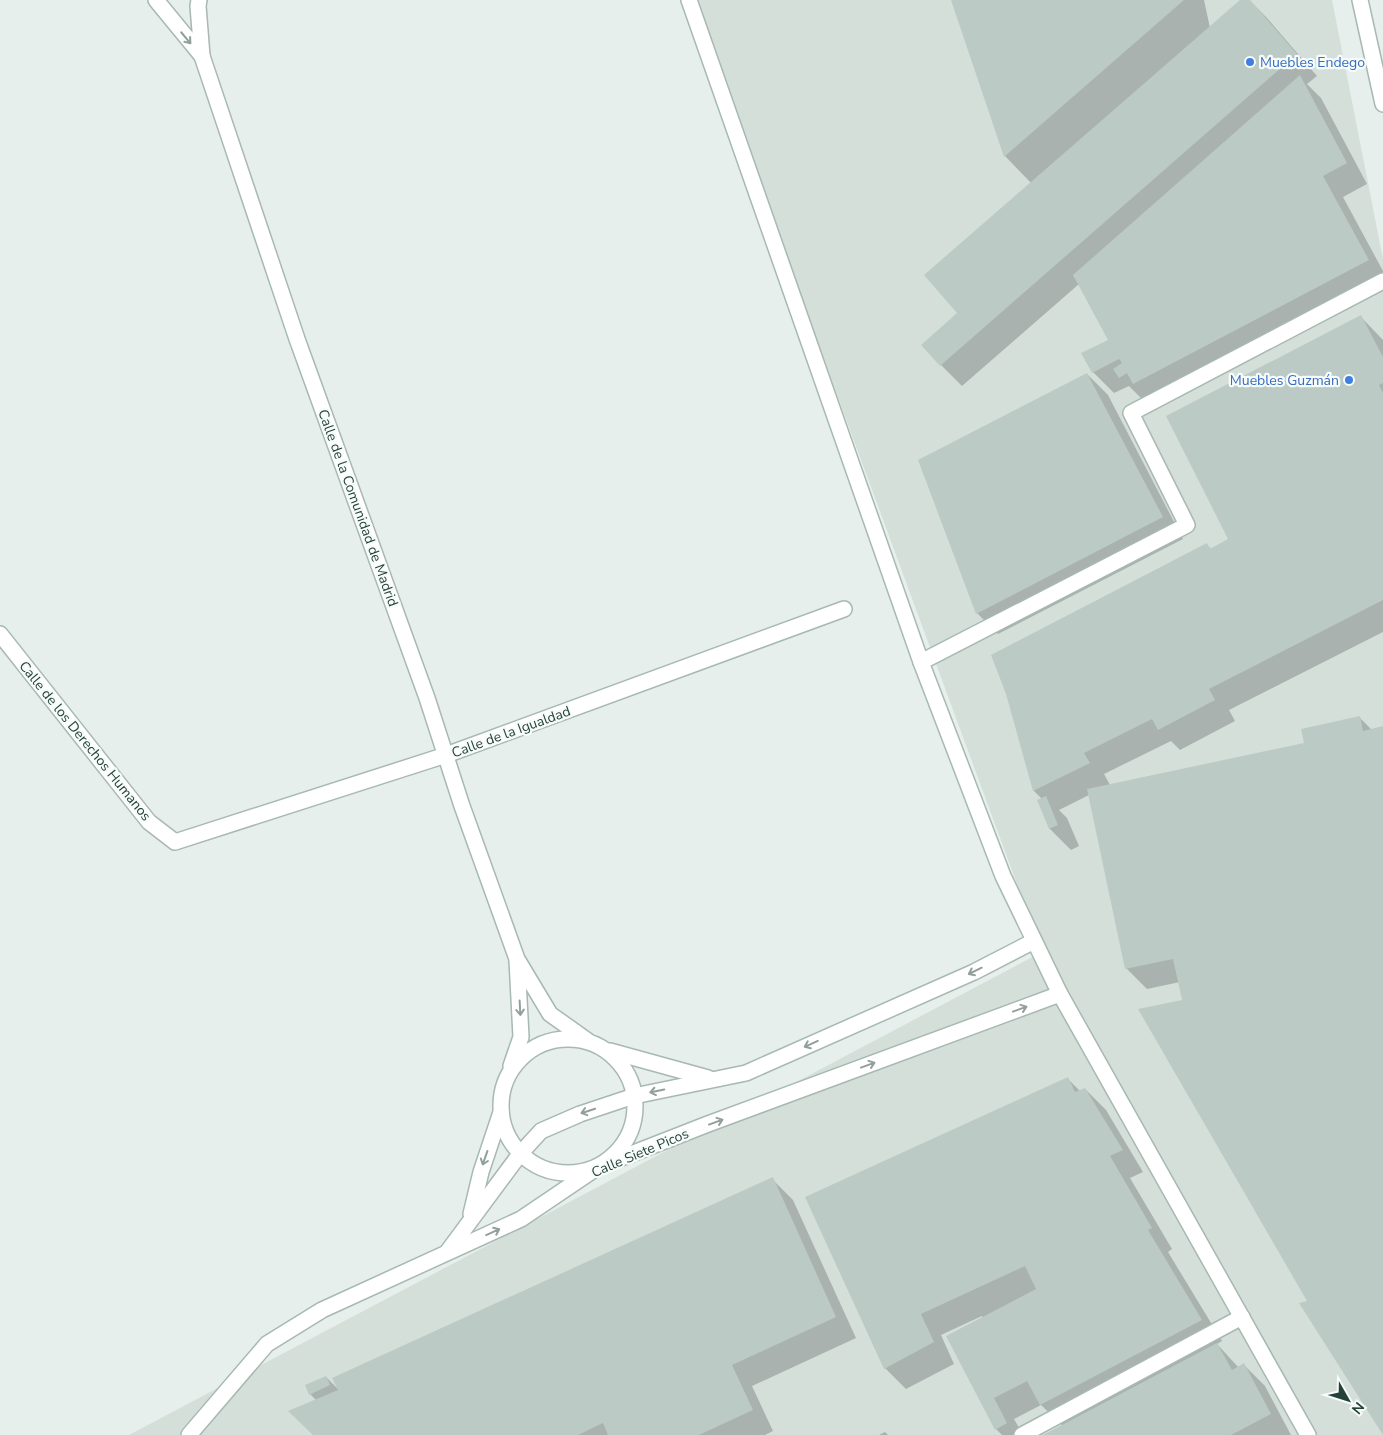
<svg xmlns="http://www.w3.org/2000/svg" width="1383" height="1435" viewBox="0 0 1383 1435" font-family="'Nunito Sans',sans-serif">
<rect width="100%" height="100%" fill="#e6efeb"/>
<polygon fill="#d4dfda" points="692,0 1332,0 1383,259 1383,1435 129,1435 1042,952"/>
<g fill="#0003">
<polygon points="952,0 1204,0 1210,28 1242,0 1249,0 1267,18 1317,76 1307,84 1321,98 1367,184 1343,197 1383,271 1383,284 1155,404 1146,395 1141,398 1129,386 1114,393 1093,372 1110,341 1079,284 962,386 941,365 959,313 1031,183 1005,156"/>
<polygon points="1361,317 1383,340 1383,632 1229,710 1235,721 1180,750 1171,741 1104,774 1110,785 1305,744 1360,718 1372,730 1383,728 1383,1434 1309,1302 1184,1001 1180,982 1147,989 1126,968 1089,795 1059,810 1067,818 1079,846 1071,850 1050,829 1042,799 1034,791 1007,694 1207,545 1211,549 1229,540"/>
<polygon points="1087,374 1108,395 1183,539 998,634 977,613"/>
<polygon points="1068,1079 1080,1091 1085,1089 1106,1110 1143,1172 1130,1178 1172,1249 1168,1252 1222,1341 1217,1344 1239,1368 1244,1365 1265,1386 1291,1435 1046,1435 1063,1426 1041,1405 1014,1419 1023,1435 1002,1435 996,1429 982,1316 941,1335 954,1364 906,1389 885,1368"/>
<polygon points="772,1179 793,1200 856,1338 752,1386 773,1431 765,1435 314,1435 316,1400 310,1394 326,1377 339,1390"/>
<polygon points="885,1432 888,1435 879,1435"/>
</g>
<g fill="#bbcac4">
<polygon points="951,0 1184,0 1004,157"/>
<polygon points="1240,0 1250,0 1297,54 940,366 921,345 957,313 924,275"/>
<polygon points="1300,75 1347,163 1323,176 1369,260 1133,384 1127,373 1119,378 1113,369 1122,363 1119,359 1092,373 1081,353 1108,340 1073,275"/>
<polygon points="1361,315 1383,357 1383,383 1379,385 1383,393 1383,600 1209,689 1215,700 1158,730 1152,719 1084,753 1090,763 1033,791 1006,694 991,655 1207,543 1210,549 1228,539 1166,416"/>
<polygon points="1087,373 1163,517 976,614 918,460"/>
<polygon points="1360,716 1363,731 1383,726 1383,1435 1299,1303 1307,1301 1138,1009 1182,1000 1173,959 1125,969 1087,789 1304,743 1301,729"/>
<polygon points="1046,796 1058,825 1049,829 1037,800"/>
<polygon points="1068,1077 1075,1092 1085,1088 1123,1150 1110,1156 1152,1228 1148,1230 1202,1320 1040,1405 1027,1381 994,1398 1007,1423 995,1430 946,1336 1036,1289 1025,1266 921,1314 934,1342 884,1369 805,1197"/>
<polygon points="773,1177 836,1317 732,1365 753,1410 699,1435 608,1435 603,1423 578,1435 313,1435 288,1411 338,1390 332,1378"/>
<polygon points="1217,1343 1232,1370 1244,1363 1271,1414 1231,1435 1043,1435"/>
<polygon points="326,1376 330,1385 309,1395 305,1385"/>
</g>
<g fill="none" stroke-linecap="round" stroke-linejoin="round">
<defs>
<g id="service">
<polyline points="689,0 921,662 1187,525 1131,413 1383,281"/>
<polyline points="921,662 1003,876 1060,994"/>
<polyline points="1022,1435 1242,1317"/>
</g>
<g id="minor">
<polyline points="156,0 202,56 198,6 199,0"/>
<polyline points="1360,0 1383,104"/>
<polyline points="202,56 297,339 427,698 462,806 517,959 550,1014 588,1041"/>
<polyline points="0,634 149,822 175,842 446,755 844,609"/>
<circle cx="568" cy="1106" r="67"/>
<polyline points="610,1051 708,1078"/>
<polyline points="511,1066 521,1037 517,960"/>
<polyline points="471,1214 481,1172 501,1112"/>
<polyline points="448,1251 520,1154 541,1131 580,1114 634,1096 746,1073 974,972 1034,941"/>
<polyline points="189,1435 267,1344 322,1310 521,1219 598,1167 708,1124 1060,994 1308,1435"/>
</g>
</defs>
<use href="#service" stroke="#a8b8b2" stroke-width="18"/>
<use href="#minor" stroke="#a8b8b2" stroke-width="18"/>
<use href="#service" stroke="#fff" stroke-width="15"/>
<use href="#minor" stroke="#fff" stroke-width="15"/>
</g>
<defs><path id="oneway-shaft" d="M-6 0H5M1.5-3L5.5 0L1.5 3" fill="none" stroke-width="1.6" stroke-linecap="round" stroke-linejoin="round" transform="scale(1.25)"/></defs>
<g stroke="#92a09c">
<use href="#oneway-shaft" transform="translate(186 38) rotate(50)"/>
<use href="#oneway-shaft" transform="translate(975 971) rotate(154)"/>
<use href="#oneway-shaft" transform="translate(520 1008) rotate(87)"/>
<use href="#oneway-shaft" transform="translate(1020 1009) rotate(-20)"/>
<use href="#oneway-shaft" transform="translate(811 1044) rotate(156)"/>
<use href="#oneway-shaft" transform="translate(868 1065) rotate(-20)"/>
<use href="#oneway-shaft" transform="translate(657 1091) rotate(168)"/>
<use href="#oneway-shaft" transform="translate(588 1111) rotate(162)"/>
<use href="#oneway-shaft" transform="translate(716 1122) rotate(-20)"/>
<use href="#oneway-shaft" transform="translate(485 1158) rotate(109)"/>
<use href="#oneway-shaft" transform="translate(493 1232) rotate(-24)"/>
</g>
<g fill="#3f7fe0" stroke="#f7fbf9" stroke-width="2">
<circle cx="1250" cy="62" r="5"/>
<circle cx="1349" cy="380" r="5"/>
</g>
<g text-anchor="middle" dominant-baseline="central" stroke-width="4.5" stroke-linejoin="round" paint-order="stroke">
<g font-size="14" fill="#366cbe" stroke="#f7fbf9" text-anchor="start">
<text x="1260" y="62">Muebles Endego</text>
<text x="1339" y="380" text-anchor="end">Muebles Guzmán</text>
</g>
<g font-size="14" fill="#24423a" stroke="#f7fbf9">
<text transform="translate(358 508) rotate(70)">Calle de la Comunidad de Madrid</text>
<text transform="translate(511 732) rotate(-20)">Calle de la Igualdad</text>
<text transform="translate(85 741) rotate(51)">Calle de los Derechos Humanos</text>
<text transform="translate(640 1153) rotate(-23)">Calle Siete Picos</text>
</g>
</g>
<g transform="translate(1348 1400) rotate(129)" stroke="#f7fbf9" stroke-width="4" paint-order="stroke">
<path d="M0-4L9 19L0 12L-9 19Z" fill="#24423a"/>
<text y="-8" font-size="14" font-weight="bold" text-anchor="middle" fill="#24423a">N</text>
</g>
</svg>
